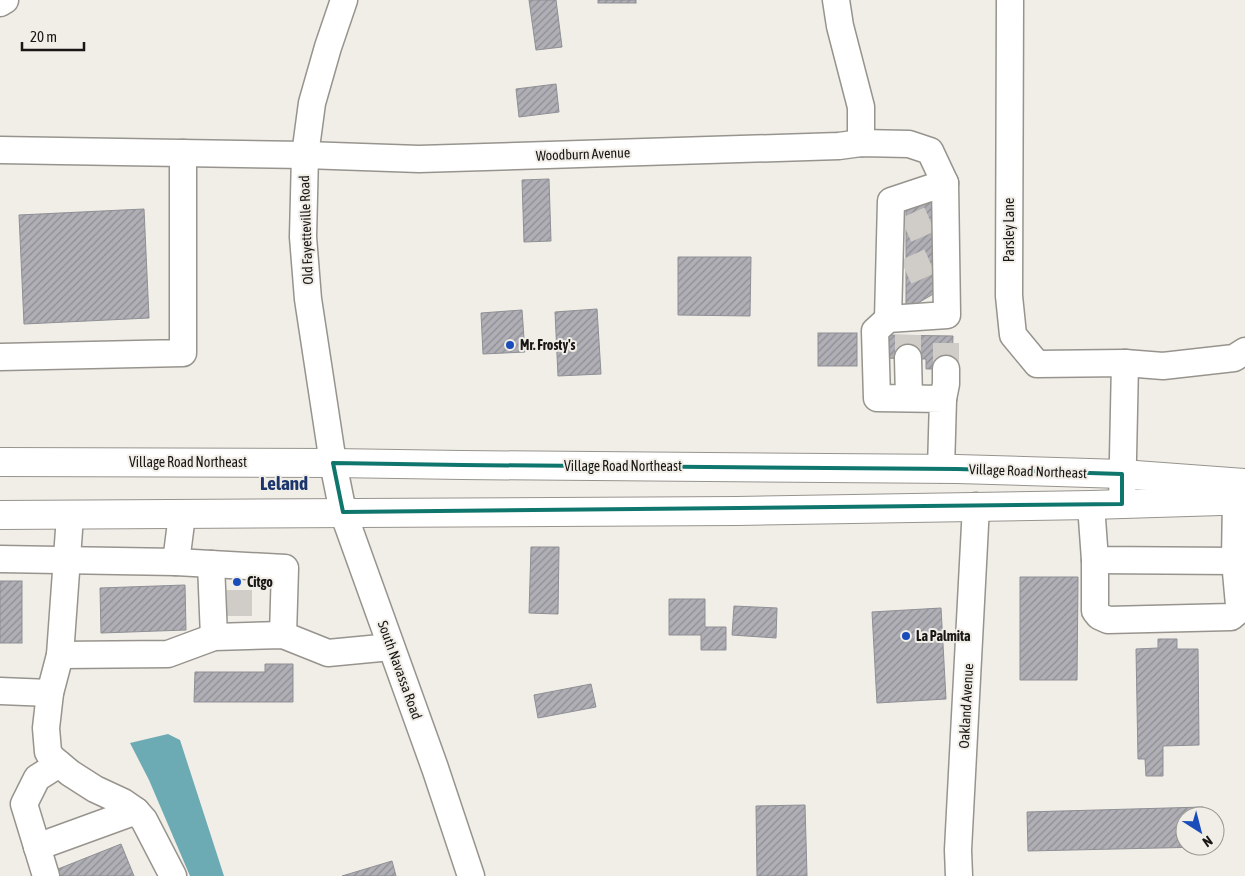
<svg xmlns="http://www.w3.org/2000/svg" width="1245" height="876" viewBox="0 0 1245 876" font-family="'Asap Condensed',sans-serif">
<defs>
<pattern id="building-hatch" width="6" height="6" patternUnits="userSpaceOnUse" patternTransform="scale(1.25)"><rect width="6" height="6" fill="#afafb5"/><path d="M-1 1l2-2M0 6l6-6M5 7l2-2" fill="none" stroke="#8d8d92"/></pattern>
</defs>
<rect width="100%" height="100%" fill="#f1ede7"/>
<polygon fill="#6dabb4" points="168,734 180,740 224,876 190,876 149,780 130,743"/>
<g fill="url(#building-hatch)" stroke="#8f9095">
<polygon points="529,0 556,0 562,47 536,50"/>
<rect x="598" y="0" width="38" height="3"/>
<polygon points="556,84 559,112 519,117 516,89"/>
<polygon points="549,179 551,241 524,242 522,180"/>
<polygon points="935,195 935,293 906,310 906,211"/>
<polygon points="144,209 149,318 24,324 19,215"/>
<polygon points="678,257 751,257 750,316 678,315"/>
<polygon points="597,309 601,374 558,376 555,312"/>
<polygon points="522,310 525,352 483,354 481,313"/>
<rect x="818" y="333" width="39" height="33"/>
<polygon points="882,335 953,336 952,369 926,369 926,359 881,358"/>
<polygon points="531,547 559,547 558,614 529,613"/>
<polygon points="1020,577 1078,577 1077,680 1020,680"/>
<rect x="0" y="581" width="22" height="62"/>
<polygon points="185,585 186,630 101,633 100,588"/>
<polygon points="669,599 705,599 705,627 726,627 726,650 701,650 701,635 669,635"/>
<polygon points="734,606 777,608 776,638 732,635"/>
<polygon points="941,608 946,699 877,703 872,612"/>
<polygon points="1158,639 1177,639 1177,649 1198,649 1199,745 1163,746 1163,776 1146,776 1145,759 1138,759 1136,649 1158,648"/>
<polygon points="265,664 293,664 293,702 194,702 195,672 265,672"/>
<polygon points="591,684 596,707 538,718 534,695"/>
<polygon points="805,805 807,876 757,876 756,806"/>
<polygon points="1203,807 1203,816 1185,816 1185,846 1203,847 1028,851 1027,812"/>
<polygon points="121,844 134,876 55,876 53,871"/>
<polygon points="392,861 396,876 342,876"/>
</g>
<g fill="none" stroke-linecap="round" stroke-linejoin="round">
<g stroke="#d0cdc8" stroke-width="26" stroke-dasharray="26 13" stroke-linecap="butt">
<polyline points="906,230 935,217"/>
<polyline points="906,272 935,259"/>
<polyline points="908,358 908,335"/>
<polyline points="946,369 946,336"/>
<polyline points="226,603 265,603"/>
</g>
<defs>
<g id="minor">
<polyline points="344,0 328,47 312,103 305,155 303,237 308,299 333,463 343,512 435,768 471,876"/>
<polyline points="836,0 840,26 861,107 861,143"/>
<polyline points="1010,0 1009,296 1013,335 1037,364 1125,363 1163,366 1234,358 1245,351"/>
<polyline points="0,3 5,0"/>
<polyline points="0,150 305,155 419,159 839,146 861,143 909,144 930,151 945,183 947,315 888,319 875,331 877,398 943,399 941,469"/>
<polyline points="888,319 891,201 945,183"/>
<polyline points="0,357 183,353 183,153"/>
<polyline points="908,358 909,398"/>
<polyline points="943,399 946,384 946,369"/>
<polyline points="1122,504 1125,363"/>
<polyline points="1091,505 1095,560 1235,561 1236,499"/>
<polyline points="70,516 60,655 50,693 46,728 48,752 52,758 70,773 95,789 123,802 136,811 144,820 173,876"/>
<polyline points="0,559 176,562 182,515"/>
<polyline points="1095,560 1095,611 1099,616 1108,620 1231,617 1237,612 1239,605 1235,561"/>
<polyline points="176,562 285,568 283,635"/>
<polyline points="211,564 214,637"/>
<polyline points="60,655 168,654 214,637 283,635 328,653 391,647"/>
<polyline points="0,691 50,693"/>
<polyline points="37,847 136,811"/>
<polyline points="46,876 24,804 37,778 59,764"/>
<polyline points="959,876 958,850 976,506"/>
</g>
<g id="major">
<polyline points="0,462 333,463 462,465 957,469 1122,474 1245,483"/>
<polyline points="0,515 737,511 1091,505 1221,501 1245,498"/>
</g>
</defs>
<use href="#minor" stroke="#97948e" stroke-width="29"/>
<use href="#major" stroke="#97948e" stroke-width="30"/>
<use href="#minor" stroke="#fff" stroke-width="26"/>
<use href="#major" stroke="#fff" stroke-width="28"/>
</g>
<path fill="none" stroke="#0f766e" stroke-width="4" stroke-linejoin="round" d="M333 463 462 465 957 469 1122 474V504L343 512Z"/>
<g fill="#1a4db9" stroke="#f1ede7" stroke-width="2">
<circle cx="510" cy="345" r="5"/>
<circle cx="237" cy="582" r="5"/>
<circle cx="906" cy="636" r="5"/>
</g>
<g text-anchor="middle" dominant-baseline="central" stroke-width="4" stroke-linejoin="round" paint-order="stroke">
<g font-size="14" fill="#181715" stroke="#f1ede7">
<text transform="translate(583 154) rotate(-2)">Woodburn Avenue</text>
<text transform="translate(306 230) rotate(-92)">Old Fayetteville Road</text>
<text transform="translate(1009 230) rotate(-90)">Parsley Lane</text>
<text x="188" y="462">Village Road Northeast</text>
<text x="623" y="466">Village Road Northeast</text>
<text transform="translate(1028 471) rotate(2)">Village Road Northeast</text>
<text transform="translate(400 670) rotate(70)">South Navassa Road</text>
<text transform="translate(966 706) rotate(-87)">Oakland Avenue</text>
</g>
<g font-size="14" font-weight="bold" fill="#181715" stroke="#f1ede7" text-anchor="start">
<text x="520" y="345">Mr. Frosty's</text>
<text x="247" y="582">Citgo</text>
<text x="916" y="636">La Palmita</text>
</g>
<g font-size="19" font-weight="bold" fill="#1b356c" stroke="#f1ede7">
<text x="284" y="483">Leland</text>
</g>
</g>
<g transform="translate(1200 831) rotate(144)"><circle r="24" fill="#f1ede7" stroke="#9a9793"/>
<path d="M0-4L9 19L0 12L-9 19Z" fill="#1a4db9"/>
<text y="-8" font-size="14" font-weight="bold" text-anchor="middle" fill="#181715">N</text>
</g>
<path d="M22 42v8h62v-8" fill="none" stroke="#181715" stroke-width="2.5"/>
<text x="30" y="42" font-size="15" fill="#181715" stroke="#f1ede7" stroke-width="4" paint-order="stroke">20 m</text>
</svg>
